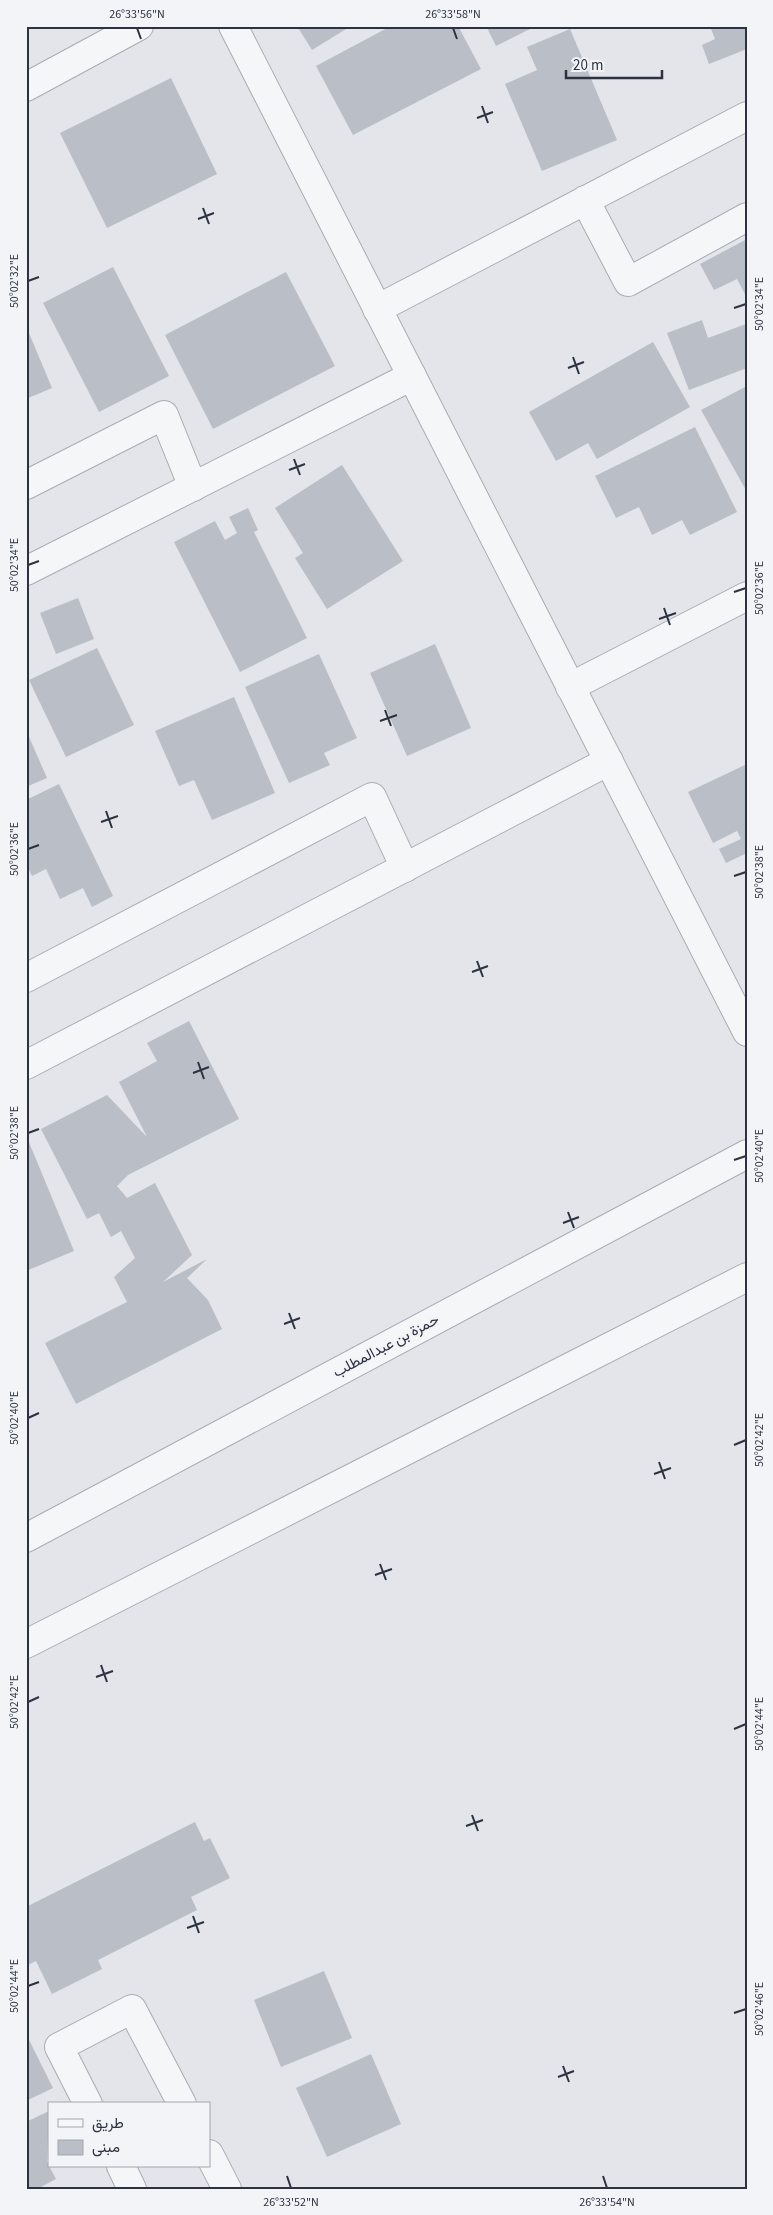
<svg xmlns="http://www.w3.org/2000/svg" width="773" height="2215" viewBox="0 0 773 2215" font-family="'Source Sans 3',Vazirmatn,sans-serif">
<rect width="100%" height="100%" fill="#e3e5ea"/>
<g fill="#babec6">
<polygon points="297,26 351,26 312,50"/>
<polygon points="391,26 458,26 481,69 353,135 316,66"/>
<polygon points="486,26 536,26 496,46"/>
<polygon points="710,26 747,26 747,49 709,64 702,45 715,39"/>
<polygon points="570,29 617,140 542,171 505,84 537,70 527,47"/>
<polygon points="171,78 217,174 107,228 60,133"/>
<polygon points="747,239 747,298 737,279 714,290 700,264"/>
<polygon points="113,267 169,376 99,412 43,303"/>
<polygon points="286,272 335,366 213,429 165,335"/>
<polygon points="702,320 708,338 746,324 747,368 689,390 667,333"/>
<polygon points="26,326 52,388 26,399"/>
<polygon points="653,342 690,407 597,459 588,443 556,461 529,412"/>
<polygon points="747,386 747,492 701,410"/>
<polygon points="695,427 737,512 690,535 682,520 652,535 639,507 616,518 595,476"/>
<polygon points="342,465 403,561 327,609 295,558 303,553 275,508"/>
<polygon points="248,508 258,530 254,532 307,638 240,672 174,542 215,521 225,540 237,533 229,517"/>
<polygon points="78,598 94,639 56,654 40,613"/>
<polygon points="435,644 471,728 407,756 370,673"/>
<polygon points="97,648 134,725 66,757 29,680"/>
<polygon points="319,654 357,738 324,753 330,765 289,783 245,687"/>
<polygon points="234,697 275,793 212,820 194,780 179,786 155,731"/>
<polygon points="26,730 47,778 26,787"/>
<polygon points="747,764 747,853 726,863 719,849 741,839 737,831 713,843 688,792"/>
<polygon points="59,784 113,896 92,907 83,888 60,899 46,869 32,876 26,864 26,800"/>
<polygon points="189,1021 239,1119 128,1175 117,1186 127,1198 155,1183 192,1255 163,1282 207,1259 187,1278 208,1300 222,1329 76,1404 45,1343 127,1302 114,1277 135,1258 121,1231 111,1237 99,1213 87,1219 41,1129 107,1095 147,1137 119,1082 157,1061 147,1043"/>
<polygon points="26,1135 74,1251 26,1271"/>
<polygon points="195,1822 204,1841 210,1838 230,1878 191,1897 197,1910 98,1960 102,1969 52,1994 36,1961 26,1966 26,1907"/>
<polygon points="324,1971 352,2038 281,2067 254,2000"/>
<polygon points="26,2034 53,2088 26,2101"/>
<polygon points="371,2054 401,2124 327,2157 296,2088"/>
<polygon points="49,2111 47,2162 56,2179 37,2189 26,2189 26,2122"/>
</g>
<g fill="none" stroke-linecap="round" stroke-linejoin="round">
<defs>
<g id="minor">
<polyline points="233,26 747,1032"/>
<polyline points="26,87 139,26"/>
<polyline points="585,200 628,282 747,217"/>
<polyline points="377,309 747,116"/>
<polyline points="26,485 164,415 193,487"/>
<polyline points="26,571 412,376"/>
<polyline points="570,687 747,596"/>
<polyline points="26,978 372,797 405,868"/>
<polyline points="26,1065 609,761"/>
<polyline points="88,2104 59,2047 132,2009 182,2104"/>
<polyline points="209,2154 227,2189"/>
<polyline points="121,2166 132,2189"/>
</g>
<g id="tertiary">
<polyline points="26,1538 747,1154"/>
<polyline points="26,1644 747,1277"/>
</g>
</defs>
<use href="#minor" stroke="#a8acb4" stroke-width="30"/>
<use href="#tertiary" stroke="#a8acb4" stroke-width="30"/>
<use href="#minor" stroke="#f5f6f8" stroke-width="28"/>
<use href="#tertiary" stroke="#f5f6f8" stroke-width="28"/>
</g>
<path fill="none" stroke="#2c3241" stroke-width="2" d="M137 28 141 39M453 28 457 39M482 106 488 123M477 118 493 112M203 208 209 224M198 219 214 213M28 281 39 277M734 308 746 304M573 357 579 374M568 368 584 362M294 459 300 475M289 470 305 464M28 565 39 561M734 592 746 588M664 608 670 625M659 619 676 613M385 710 391 726M380 721 397 715M106 811 112 828M101 822 118 816M28 849 39 845M734 876 746 872M477 961 483 977M472 972 488 966M198 1062 204 1079M193 1073 209 1067M28 1133 39 1129M734 1160 746 1156M568 1212 574 1228M563 1223 579 1217M289 1313 295 1329M284 1324 300 1318M28 1418 39 1413M734 1445 746 1440M659 1462 665 1479M654 1474 671 1468M380 1564 386 1580M375 1575 392 1569M101 1665 107 1682M96 1677 113 1671M28 1702 39 1697M734 1729 746 1724M472 1815 478 1831M466 1826 483 1820M193 1916 199 1933M187 1928 204 1922M28 1986 39 1982M734 2013 746 2009M563 2066 569 2082M558 2077 574 2071M287 2176 291 2188M603 2176 607 2188"/>
<g text-anchor="middle" dominant-baseline="central" stroke-width="4" stroke-linejoin="round" paint-order="stroke">
<g font-size="15" fill="#2c3241" stroke="#f2f4f7">
<text transform="translate(386 1346) rotate(-28)">حمزة بن عبدالمطلب</text>
</g>
</g>
<rect width="773" height="2215" fill="none" stroke="#f2f4f7" stroke-width="55"/>
<rect x="48" y="2102" width="162" height="65" fill="#f2f4f7" stroke="#a3a6ae"/>
<rect x="58" y="2119" width="25" height="8" fill="#f5f6f8" stroke="#a3a6ae"/>
<text x="92" y="2128" font-size="15" fill="#2c3241">طريق</text>
<rect x="58" y="2140" width="25" height="15" fill="#babec6" stroke="#a3a6ae"/>
<text x="92" y="2152" font-size="15" fill="#2c3241">مبنى</text>
<path d="M566 70v8h96v-8" fill="none" stroke="#2c3241" stroke-width="2.5"/>
<text x="573" y="70" font-size="15" fill="#2c3241" stroke="#f2f4f7" stroke-width="4" paint-order="stroke">20 m</text>
<rect x="28" y="28" width="718" height="2160" fill="none" stroke="#2c3241" stroke-width="2"/>
<g font-size="12" text-anchor="middle" fill="#2c3241">
<text x="137" y="18">26°33'56"N</text>
<text x="453" y="18">26°33'58"N</text>
<text transform="translate(14 281) rotate(-90)" y="4">50°02'32"E</text>
<text transform="translate(759 304) rotate(-90)" y="4">50°02'34"E</text>
<text transform="translate(14 565) rotate(-90)" y="4">50°02'34"E</text>
<text transform="translate(759 588) rotate(-90)" y="4">50°02'36"E</text>
<text transform="translate(14 849) rotate(-90)" y="4">50°02'36"E</text>
<text transform="translate(759 872) rotate(-90)" y="4">50°02'38"E</text>
<text transform="translate(14 1133) rotate(-90)" y="4">50°02'38"E</text>
<text transform="translate(759 1156) rotate(-90)" y="4">50°02'40"E</text>
<text transform="translate(14 1418) rotate(-90)" y="4">50°02'40"E</text>
<text transform="translate(759 1440) rotate(-90)" y="4">50°02'42"E</text>
<text transform="translate(14 1702) rotate(-90)" y="4">50°02'42"E</text>
<text transform="translate(759 1724) rotate(-90)" y="4">50°02'44"E</text>
<text transform="translate(14 1986) rotate(-90)" y="4">50°02'44"E</text>
<text transform="translate(759 2009) rotate(-90)" y="4">50°02'46"E</text>
<text x="291" y="2206">26°33'52"N</text>
<text x="607" y="2206">26°33'54"N</text>
</g>
</svg>
